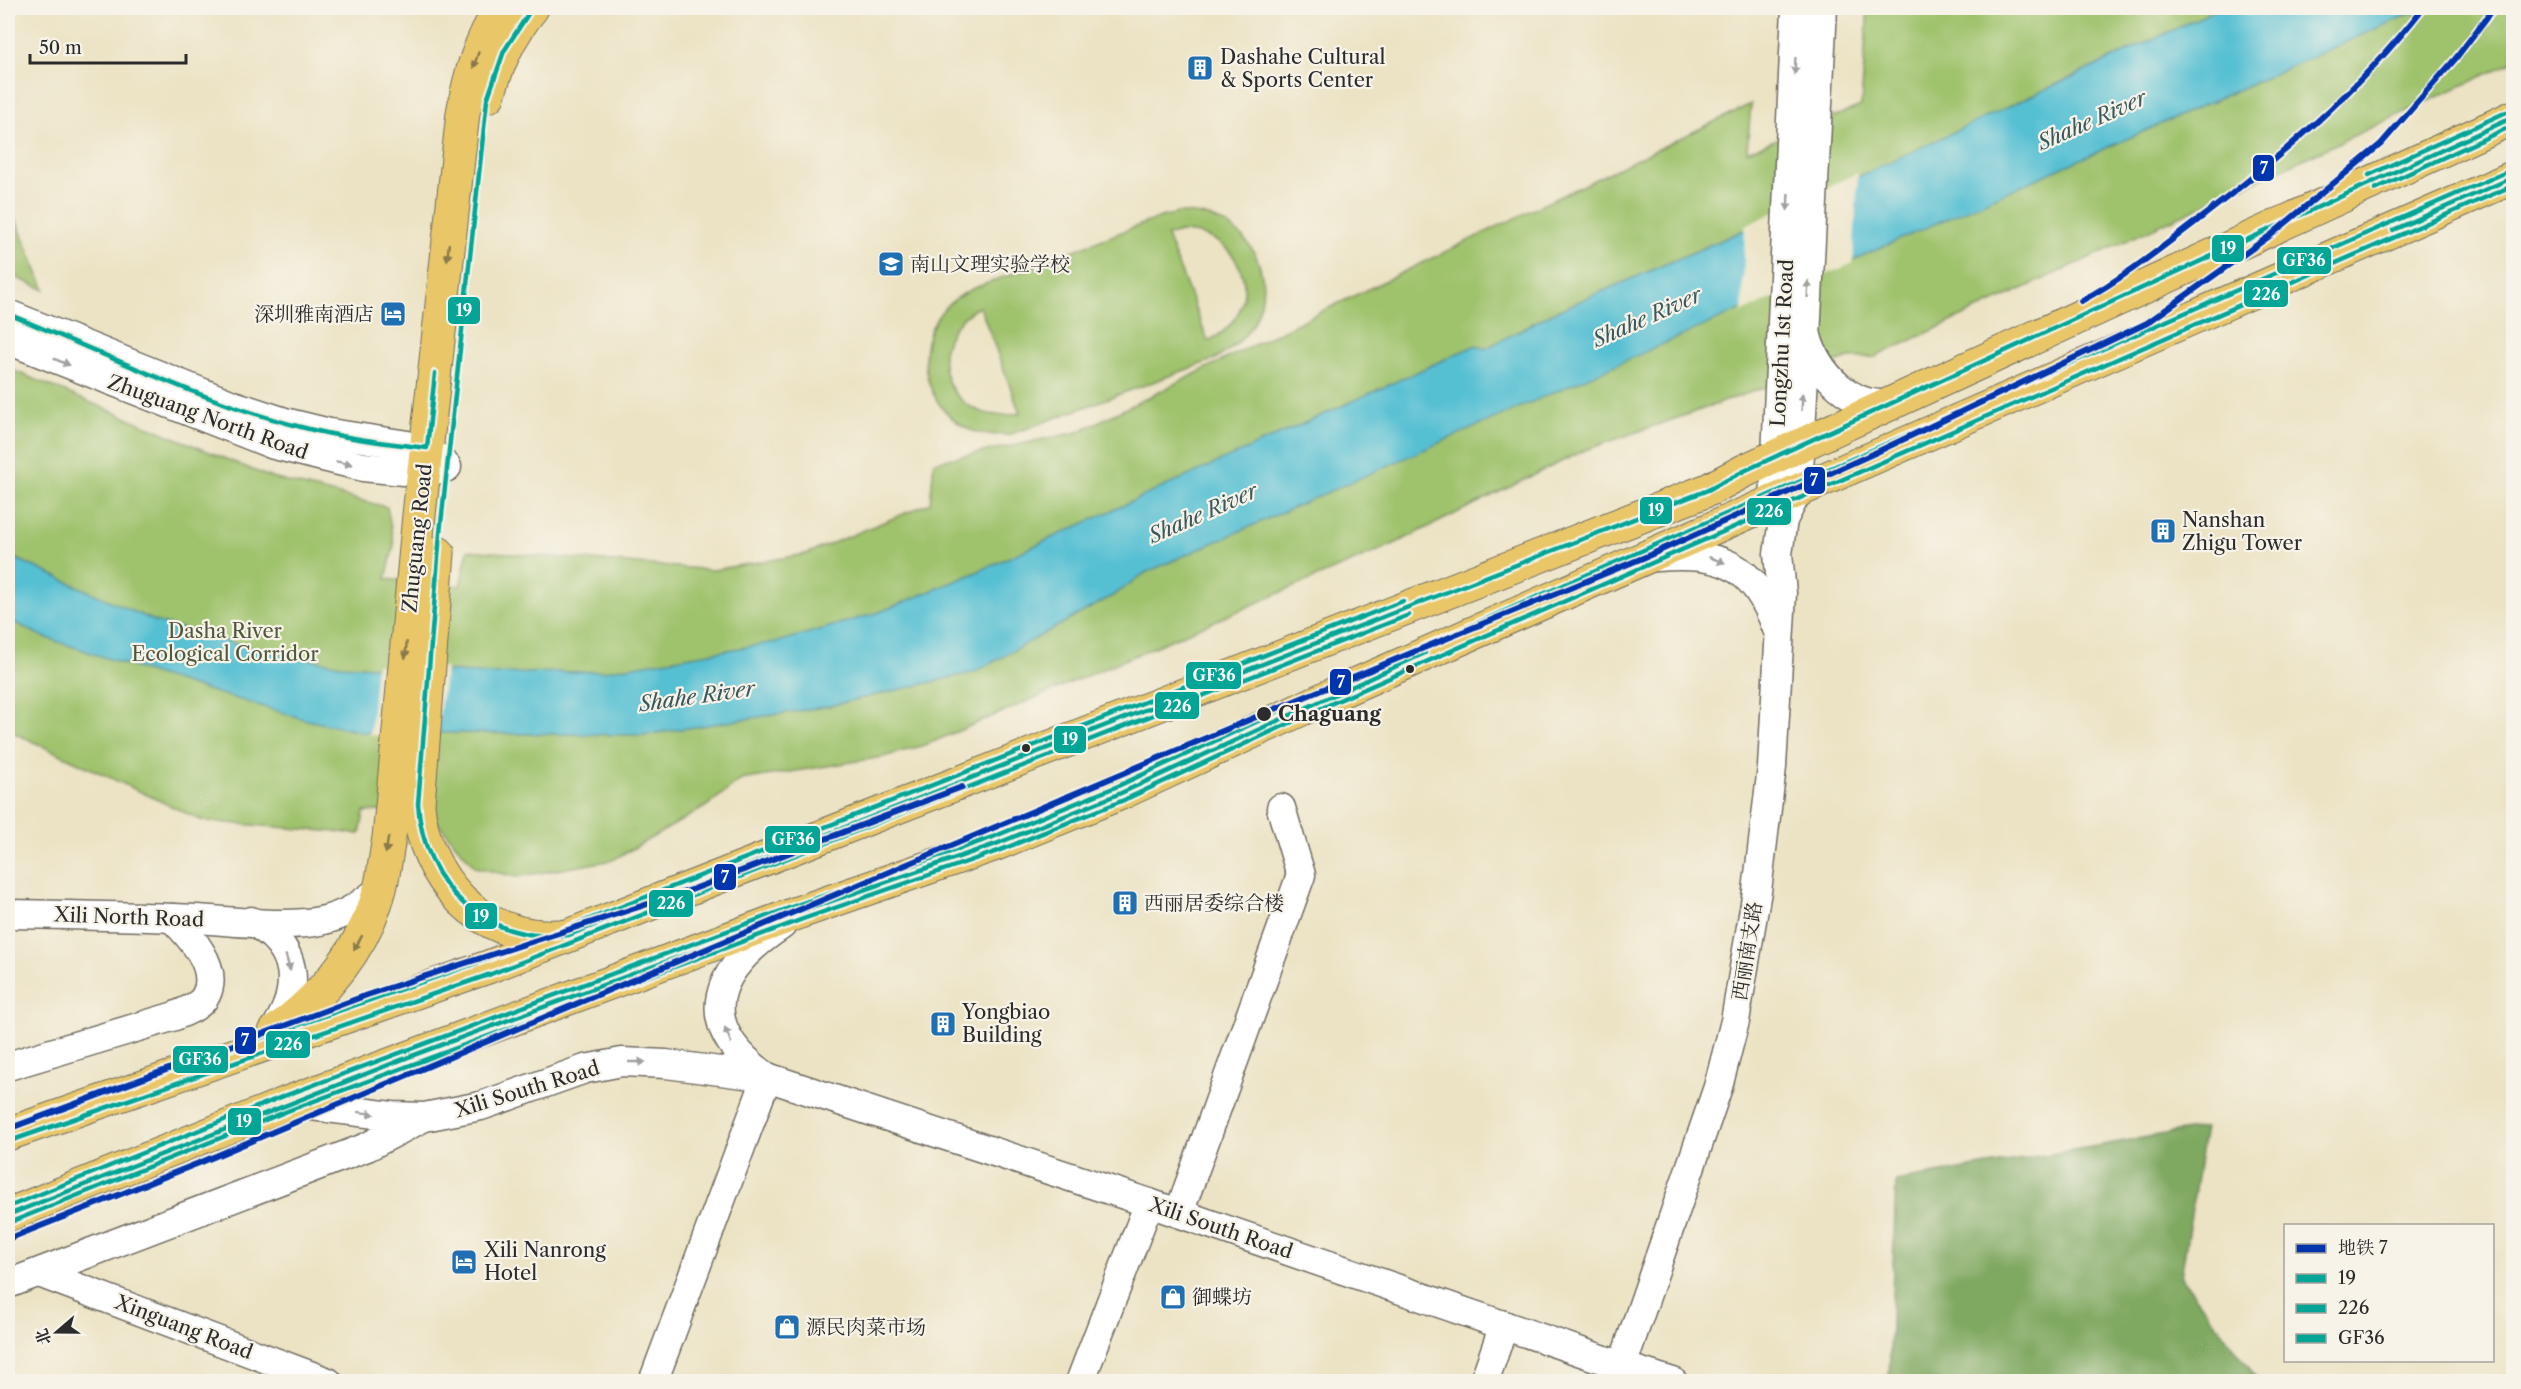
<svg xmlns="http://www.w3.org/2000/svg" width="2521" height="1389" viewBox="0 0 2521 1389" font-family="'Libre Caslon Text','Noto Serif SC',serif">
<rect width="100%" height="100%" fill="#f7f3e8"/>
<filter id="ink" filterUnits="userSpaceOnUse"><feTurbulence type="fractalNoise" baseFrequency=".0167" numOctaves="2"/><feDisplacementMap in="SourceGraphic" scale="12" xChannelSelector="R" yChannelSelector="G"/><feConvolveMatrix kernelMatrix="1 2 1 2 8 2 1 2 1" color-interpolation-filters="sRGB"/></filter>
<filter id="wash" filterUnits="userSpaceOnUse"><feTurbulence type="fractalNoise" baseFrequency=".008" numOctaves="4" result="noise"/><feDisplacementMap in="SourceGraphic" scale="24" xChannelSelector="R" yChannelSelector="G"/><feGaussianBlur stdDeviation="1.35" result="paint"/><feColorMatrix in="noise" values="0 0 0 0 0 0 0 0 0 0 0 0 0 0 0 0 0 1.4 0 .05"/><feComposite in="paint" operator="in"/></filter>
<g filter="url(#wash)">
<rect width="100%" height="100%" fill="#ece3c4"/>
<g fill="#9fc26c" stroke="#65764c" stroke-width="1.5" fill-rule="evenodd">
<polygon points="1868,8 2513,8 2513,62 1875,357 1849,358 1585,450 1394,544 928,744 883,757 741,780 705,807 613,860 516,877 475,867 425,808 364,812 360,834 203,821 8,730 8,368 272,478 387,507 394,545 386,579 460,586 468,550 713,570 806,554 930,503 934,462 1078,432 1306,319 1751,104 1747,151 1861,106"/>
<polygon points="8,201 45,290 8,274"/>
<path d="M1178 213C1269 212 1295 316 1215 359L1009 435C997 435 984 435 973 431 925 411 910 350 942 311 950 301 961 295 972 289L1161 217ZM1180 232C1248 232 1269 311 1208 341L1167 236ZM979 307H980L1020 413C947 430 913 342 979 307Z"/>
</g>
<polygon fill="#7fa860" stroke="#556a46" stroke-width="1.5" points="2205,1127 2181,1277 2259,1381 1889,1381 1896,1181"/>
<polygon fill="#57c0d3" stroke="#41767f" stroke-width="1.5" points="2220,8 2423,8 1145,573 1114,595 975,672 829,706 644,735 361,732 307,720 157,675 41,636 8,619 8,555 157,622 251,648 341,665 492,674 604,671 781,641 877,613 970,575 1476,345 1485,349 1552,313 1733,235"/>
<g fill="#ece3c4">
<polygon points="1858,173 1853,263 1742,312 1745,226"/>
<polygon points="376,664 446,668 436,737 370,735"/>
</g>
</g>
<g filter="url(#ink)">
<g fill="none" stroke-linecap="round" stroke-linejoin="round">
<defs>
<g id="minor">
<polyline points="8,314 233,405 285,422 330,433 427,448 447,467"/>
<path d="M1807 336C1816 373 1854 412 1895 403"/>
<polyline points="8,340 274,445 363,467 424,473 444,468"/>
<polyline points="1783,520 1774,501 1796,8"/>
<path d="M1656 557C1721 552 1754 563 1777 629"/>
<path d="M8 914C70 915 133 916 196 919 233 921 285 928 320 921 345 916 361 905 380 889"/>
<path d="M251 921C300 947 302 990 273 1032"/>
<path d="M8 1066 175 1016C186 1011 201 1006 206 995 220 967 189 935 172 918"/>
<path d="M767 1077C691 1023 714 970 782 925"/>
<polyline points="287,1103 392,1116 424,1117 481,1106 585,1069 622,1062 666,1064 767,1077 1149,1203 1622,1366 1673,1382"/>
<polyline points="1179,1213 1301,875 1281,808"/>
<polyline points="39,1273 328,1382"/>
<polyline points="8,1284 367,1147 422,1118"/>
<polyline points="1622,1366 1718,1087 1735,1021 1757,891 1772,767 1782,593 1778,554 1783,520 1798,491 1823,8"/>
<polyline points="653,1382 767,1077"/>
<polyline points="1080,1382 1149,1203"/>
<polyline points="1484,1382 1504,1325"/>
</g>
<g id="major">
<path d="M488 96C498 62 510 35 532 8"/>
<path d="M438 553 418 804C424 878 480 941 558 936"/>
<path d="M275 1032C324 995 364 949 380 889 384 872 386 855 389 838L419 515 463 113C470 74 480 40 501 8"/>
<polyline points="8,1134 488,967 1708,490 1744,471 2514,117"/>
<polyline points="8,1215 287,1103 800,912 996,844 1121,793 1334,694 2514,177"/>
</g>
</defs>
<use href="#minor" stroke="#6f6b61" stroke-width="31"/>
<use href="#major" stroke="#6f6b61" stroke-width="35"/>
<use href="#minor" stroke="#fff" stroke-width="28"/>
<use href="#major" stroke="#e9c769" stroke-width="33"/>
<defs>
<g id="bus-1">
<path d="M532 8 504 51 487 100 440 533 418 804C424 887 485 944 569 935L1708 490 1744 471 2514 117"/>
<polyline points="2393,230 2514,177"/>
<path d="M8 314C104 353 200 401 301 427 342 438 385 443 427 448L435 373"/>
<polyline points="8,1215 406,1058 800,912 996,844 1121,793 1425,653"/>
</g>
<g id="bus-2">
<polyline points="2375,189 2514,125"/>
<polyline points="10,1141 491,974 1409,615"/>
<polyline points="11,1222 290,1110 803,919 998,851 1124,800 1337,701 2514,185"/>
</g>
<g id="bus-3">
<polyline points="2369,175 2511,110"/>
<polyline points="8,1126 485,960 1403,601"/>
<polyline points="8,1207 284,1096 797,905 993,837 1118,786 1331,687 2511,170"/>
</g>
</defs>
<use href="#bus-1" stroke="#f7f3e8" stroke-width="9"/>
<use href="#bus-2" stroke="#f7f3e8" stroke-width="9"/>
<use href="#bus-3" stroke="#f7f3e8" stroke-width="9"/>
<use href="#bus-1" stroke="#03a696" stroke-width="4.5"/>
<use href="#bus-2" stroke="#03a696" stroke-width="4.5"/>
<use href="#bus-3" stroke="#03a696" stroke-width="4.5"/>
<defs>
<g id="metro-1">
<path d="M2081 301C2122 279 2157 251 2194 223 2278 159 2358 92 2423 8"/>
<polyline points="8,1129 367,995 691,890 962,787"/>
<polyline points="8,1239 204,1161 1251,719 1650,555 1879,451 2147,323 2271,235 2381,144 2456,58 2494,8"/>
</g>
</defs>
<use href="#metro-1" stroke="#f7f3e8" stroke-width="10"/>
<use href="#metro-1" stroke="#0035ad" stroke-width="6"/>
</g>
<defs><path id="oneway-solid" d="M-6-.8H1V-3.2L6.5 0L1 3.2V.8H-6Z" transform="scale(1.5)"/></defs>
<g fill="#8a794a">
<use href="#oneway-solid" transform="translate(476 60) rotate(108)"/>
<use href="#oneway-solid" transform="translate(448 252) rotate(96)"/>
<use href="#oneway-solid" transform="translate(406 650) rotate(95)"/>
<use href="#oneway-solid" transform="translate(387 845) rotate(99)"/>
<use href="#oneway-solid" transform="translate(358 943) rotate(119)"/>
</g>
<g fill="#a0a0a0">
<use href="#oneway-solid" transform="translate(1795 66) rotate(93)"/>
<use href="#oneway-solid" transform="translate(1788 202) rotate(93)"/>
<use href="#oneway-solid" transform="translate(1808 289) rotate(-87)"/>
<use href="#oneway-solid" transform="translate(62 362) rotate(22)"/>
<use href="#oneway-solid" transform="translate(1802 402) rotate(-87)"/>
<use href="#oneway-solid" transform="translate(344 463) rotate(12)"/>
<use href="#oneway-solid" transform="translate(1717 560) rotate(20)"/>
<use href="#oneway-solid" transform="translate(288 963) rotate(74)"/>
<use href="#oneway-solid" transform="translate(728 1035) rotate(-112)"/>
<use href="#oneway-solid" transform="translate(637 1062)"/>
<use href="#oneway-solid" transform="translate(366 1113) rotate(7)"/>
</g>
</g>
<defs>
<symbol id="building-square" viewBox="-11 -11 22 22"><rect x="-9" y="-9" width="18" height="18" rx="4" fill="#1f6fb2" stroke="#f7f3e8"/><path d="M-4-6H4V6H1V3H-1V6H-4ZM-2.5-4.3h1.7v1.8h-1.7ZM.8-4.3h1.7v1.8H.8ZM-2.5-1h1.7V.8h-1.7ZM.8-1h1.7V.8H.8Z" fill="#fff"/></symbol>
<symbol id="school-square" viewBox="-11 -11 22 22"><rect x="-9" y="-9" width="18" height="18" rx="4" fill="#1f6fb2" stroke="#f7f3e8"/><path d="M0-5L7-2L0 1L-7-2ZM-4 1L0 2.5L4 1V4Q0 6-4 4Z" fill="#fff"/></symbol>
<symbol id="hotel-square" viewBox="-11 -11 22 22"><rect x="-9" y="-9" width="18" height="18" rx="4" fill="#1f6fb2" stroke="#f7f3e8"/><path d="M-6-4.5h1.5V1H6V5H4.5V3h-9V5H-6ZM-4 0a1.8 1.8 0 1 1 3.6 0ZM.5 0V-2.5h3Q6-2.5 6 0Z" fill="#fff"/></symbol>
<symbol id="shop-square" viewBox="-11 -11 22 22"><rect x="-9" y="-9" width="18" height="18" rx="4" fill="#1f6fb2" stroke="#f7f3e8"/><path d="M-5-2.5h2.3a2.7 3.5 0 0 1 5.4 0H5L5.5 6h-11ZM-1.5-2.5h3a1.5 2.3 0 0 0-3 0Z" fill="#fff"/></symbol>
</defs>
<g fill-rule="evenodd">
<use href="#building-square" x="1185" y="53" width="30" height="30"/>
<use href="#school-square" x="876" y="249" width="30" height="30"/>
<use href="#hotel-square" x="378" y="299" width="30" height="30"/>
<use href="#building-square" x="2148" y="516" width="30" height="30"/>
<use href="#building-square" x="1110" y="888" width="30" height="30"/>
<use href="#building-square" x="928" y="1009" width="30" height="30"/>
<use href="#hotel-square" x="449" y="1247" width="30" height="30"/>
<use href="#shop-square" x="1158" y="1282" width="30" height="30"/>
<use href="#shop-square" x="772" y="1312" width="30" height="30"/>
</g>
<g fill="#2b2b2b" stroke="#f7f3e8" stroke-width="2">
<circle cx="1410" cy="669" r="5"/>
<circle cx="1264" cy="714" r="8"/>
<circle cx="1026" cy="748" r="5"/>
</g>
<g text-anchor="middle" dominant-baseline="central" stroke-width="4.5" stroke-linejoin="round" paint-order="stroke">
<g font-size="20" fill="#2b2b2b" stroke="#f7f3e8" text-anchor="start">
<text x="1220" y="57">Dashahe Cultural<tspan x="1220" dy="23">&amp; Sports Center</tspan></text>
<text x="910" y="264">南山文理实验学校</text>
<text x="374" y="314" text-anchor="end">深圳雅南酒店</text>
<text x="2182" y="520">Nanshan<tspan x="2182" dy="23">Zhigu Tower</tspan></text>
<text x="1144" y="903">西丽居委综合楼</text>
<text x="962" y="1012">Yongbiao<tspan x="962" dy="23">Building</tspan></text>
<text x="484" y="1250">Xili Nanrong<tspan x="484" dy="23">Hotel</tspan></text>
<text x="1192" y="1297">御蝶坊</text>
<text x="806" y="1327">源民肉菜市场</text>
</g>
<g font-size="20" fill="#2b2b2b" stroke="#f7f3e8">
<text transform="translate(1782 343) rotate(-87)">Longzhu 1st Road</text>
<text transform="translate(208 417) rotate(20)">Zhuguang North Road</text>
<text transform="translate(417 538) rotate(-84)">Zhuguang Road</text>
<text transform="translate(129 917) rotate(2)">Xili North Road</text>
<text transform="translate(1747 951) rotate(-81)">西丽南支路</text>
<text transform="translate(527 1089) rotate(-17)">Xili South Road</text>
<text transform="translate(1221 1228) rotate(19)">Xili South Road</text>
<text transform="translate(184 1327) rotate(21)">Xinguang Road</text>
</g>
<g font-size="20" fill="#4e583e" stroke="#f7f3e8">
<text x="225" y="631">Dasha River<tspan x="225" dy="23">Ecological Corridor</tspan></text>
</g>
<g font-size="20" font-weight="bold" fill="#2b2b2b" stroke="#f7f3e8" text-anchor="start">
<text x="1278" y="714">Chaguang</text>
</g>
<g font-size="21" font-style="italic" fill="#38585d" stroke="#f7f3e8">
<text transform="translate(2092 120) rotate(-24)">Shahe River</text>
<text transform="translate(1647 317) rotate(-24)">Shahe River</text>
<text transform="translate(1203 513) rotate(-24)">Shahe River</text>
<text transform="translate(697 696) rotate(-8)">Shahe River</text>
</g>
</g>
<g stroke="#f7f3e8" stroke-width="2">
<rect x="2252" y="154" width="23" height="28" rx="6" fill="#0035ad"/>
<rect x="2211" y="234" width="34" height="29" rx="6" fill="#03a696"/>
<rect x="2276" y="246" width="56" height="29" rx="6" fill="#03a696"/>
<rect x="2243" y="279" width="46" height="29" rx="6" fill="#03a696"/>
<rect x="447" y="296" width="34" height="29" rx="6" fill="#03a696"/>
<rect x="1803" y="466" width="23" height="29" rx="6" fill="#0035ad"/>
<rect x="1639" y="496" width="34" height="29" rx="6" fill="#03a696"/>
<rect x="1746" y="497" width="46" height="29" rx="6" fill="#03a696"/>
<rect x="1185" y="661" width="57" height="29" rx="6" fill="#03a696"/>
<rect x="1329" y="668" width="23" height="28" rx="6" fill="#0035ad"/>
<rect x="1154" y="691" width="46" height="29" rx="6" fill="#03a696"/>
<rect x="1053" y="725" width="34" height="29" rx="6" fill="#03a696"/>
<rect x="764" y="825" width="57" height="29" rx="6" fill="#03a696"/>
<rect x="713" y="863" width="24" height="28" rx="6" fill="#0035ad"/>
<rect x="648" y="889" width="46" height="29" rx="6" fill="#03a696"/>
<rect x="464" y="902" width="34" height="28" rx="6" fill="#03a696"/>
<rect x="234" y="1026" width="23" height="29" rx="6" fill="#0035ad"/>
<rect x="265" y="1030" width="46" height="29" rx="6" fill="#03a696"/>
<rect x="172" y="1045" width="57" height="29" rx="6" fill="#03a696"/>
<rect x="227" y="1107" width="35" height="29" rx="6" fill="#03a696"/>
</g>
<g font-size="16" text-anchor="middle" font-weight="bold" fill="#fff">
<text x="2264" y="174">7</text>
<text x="2228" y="254">19</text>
<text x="2304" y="266">GF36</text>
<text x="2266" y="300">226</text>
<text x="464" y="316">19</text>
<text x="1814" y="486">7</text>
<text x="1656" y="516">19</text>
<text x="1769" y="517">226</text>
<text x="1214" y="681">GF36</text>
<text x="1341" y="688">7</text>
<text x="1177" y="712">226</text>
<text x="1070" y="745">19</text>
<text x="793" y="845">GF36</text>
<text x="725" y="883">7</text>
<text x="671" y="909">226</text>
<text x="481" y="922">19</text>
<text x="245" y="1046">7</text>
<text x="288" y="1050">226</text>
<text x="200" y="1065">GF36</text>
<text x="244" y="1127">19</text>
</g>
<rect width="2521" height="1389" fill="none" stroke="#f7f3e8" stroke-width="30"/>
<rect x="2284" y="1224" width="210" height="138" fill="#f7f3e8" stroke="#a5a39c" stroke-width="1.5"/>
<rect x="2296" y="1244" width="30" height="9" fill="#0035ad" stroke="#a5a39c" stroke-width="1.5"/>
<text x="2338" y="1254" font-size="18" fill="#2b2b2b">地铁 7</text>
<rect x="2296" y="1274" width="30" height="9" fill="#03a696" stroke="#a5a39c" stroke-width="1.5"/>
<text x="2338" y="1284" font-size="18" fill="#2b2b2b">19</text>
<rect x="2296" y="1304" width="30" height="9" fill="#03a696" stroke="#a5a39c" stroke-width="1.5"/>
<text x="2338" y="1314" font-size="18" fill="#2b2b2b">226</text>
<rect x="2296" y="1334" width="30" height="9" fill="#03a696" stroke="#a5a39c" stroke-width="1.5"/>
<text x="2338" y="1344" font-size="18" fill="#2b2b2b">GF36</text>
<g transform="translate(57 1332) rotate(250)" stroke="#f7f3e8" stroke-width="4.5" paint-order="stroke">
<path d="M0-4.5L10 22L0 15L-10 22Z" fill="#2b2b2b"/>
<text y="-9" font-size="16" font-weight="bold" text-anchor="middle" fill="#2b2b2b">北</text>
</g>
<path d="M30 54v9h156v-9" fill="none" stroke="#2b2b2b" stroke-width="3"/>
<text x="39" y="54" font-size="18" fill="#2b2b2b" stroke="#f7f3e8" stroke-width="4.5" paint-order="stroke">50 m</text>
</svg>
